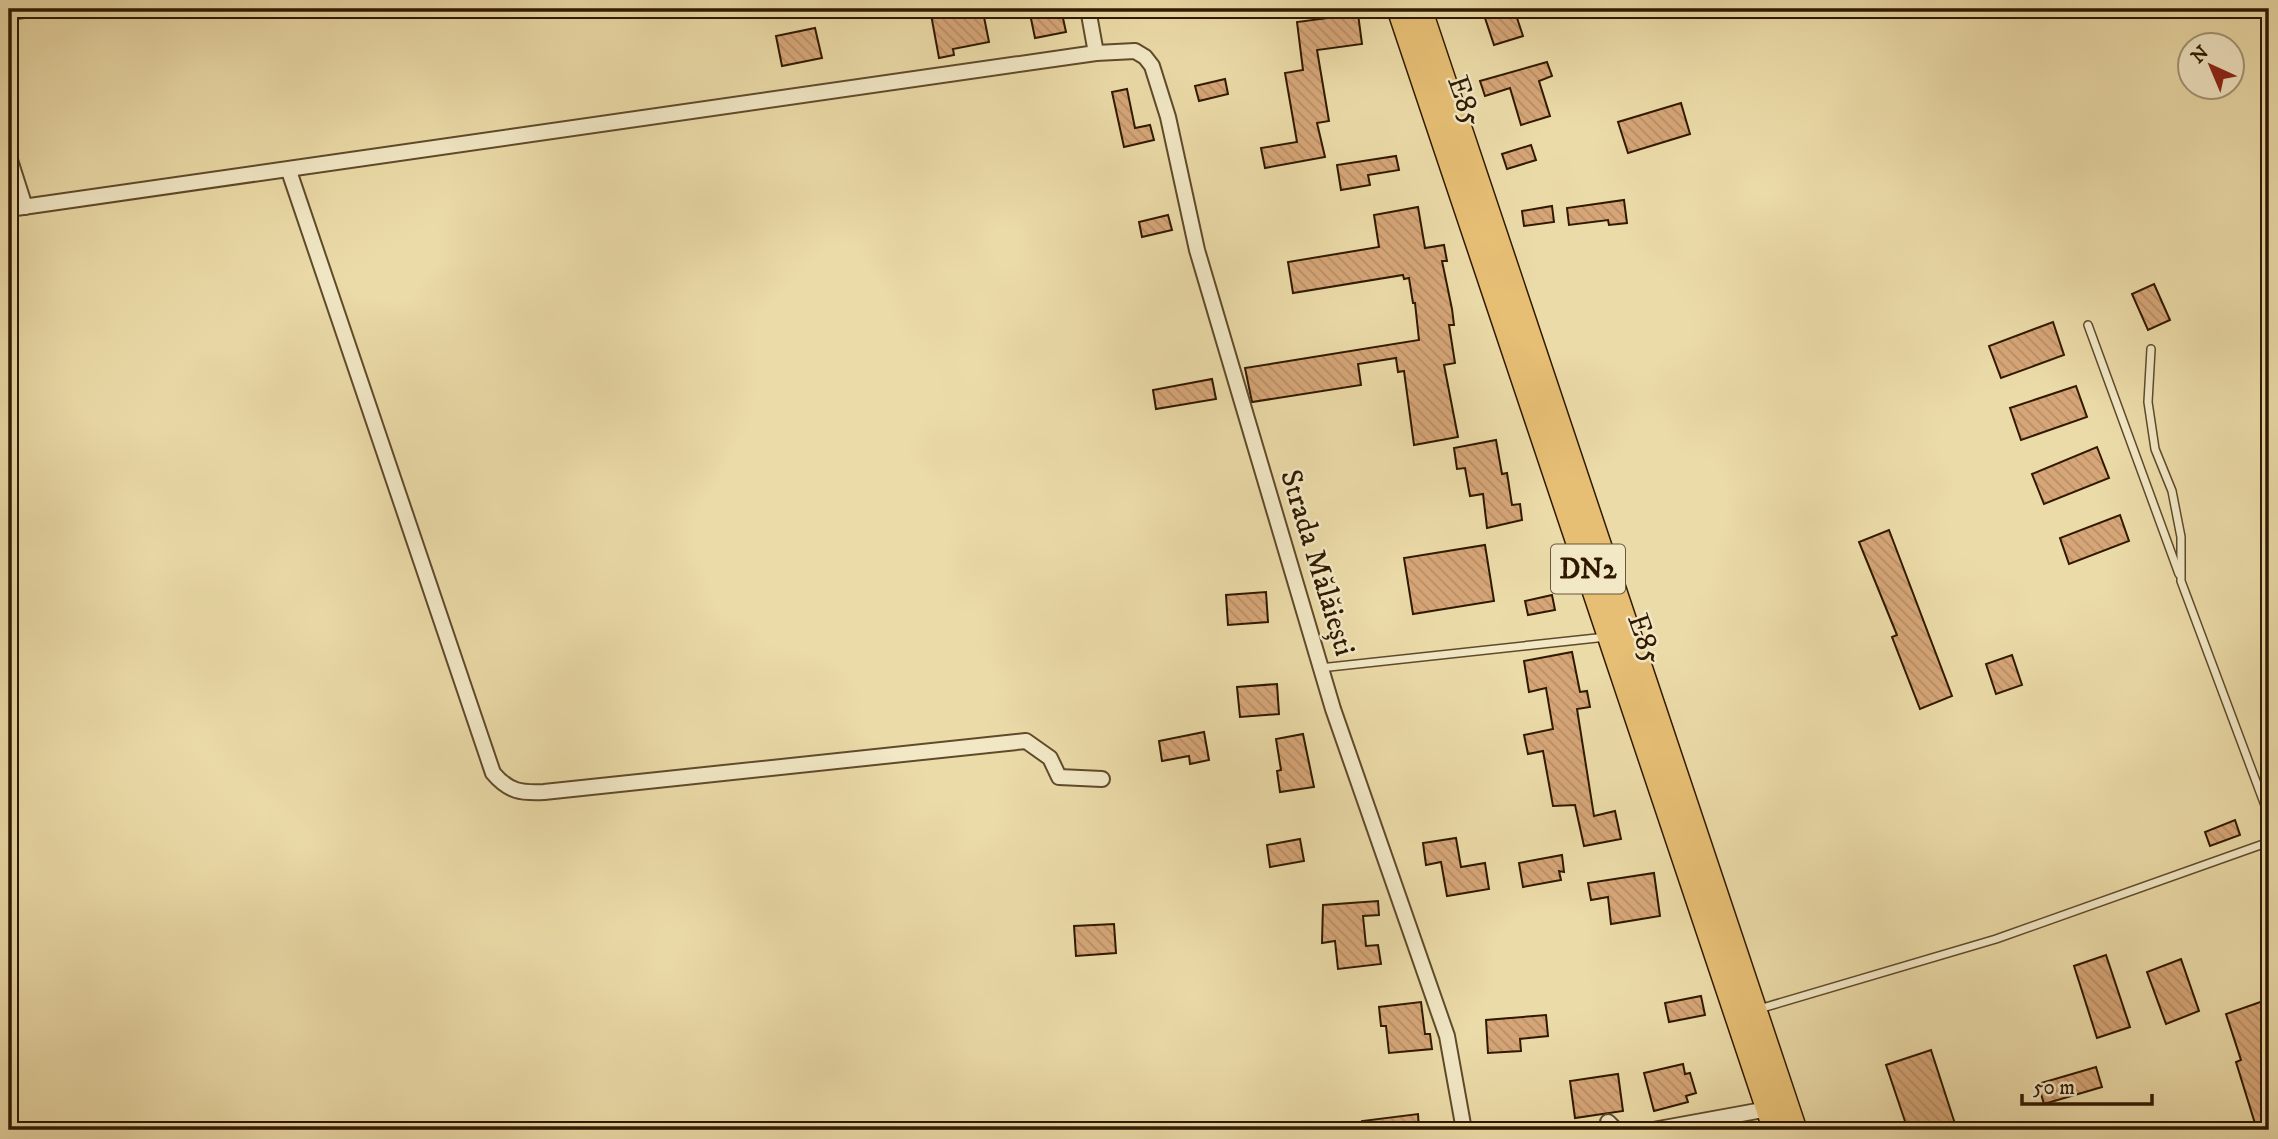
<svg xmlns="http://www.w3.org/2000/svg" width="2278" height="1139" viewBox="0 0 2278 1139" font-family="'IM FELL DW Pica',serif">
<defs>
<pattern id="building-back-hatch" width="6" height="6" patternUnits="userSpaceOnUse" patternTransform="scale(1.75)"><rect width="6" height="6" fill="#d6a678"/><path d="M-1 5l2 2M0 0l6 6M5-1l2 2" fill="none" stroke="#b88e66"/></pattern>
</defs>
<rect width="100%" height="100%" fill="#ebdba8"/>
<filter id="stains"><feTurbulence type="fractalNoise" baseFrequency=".00286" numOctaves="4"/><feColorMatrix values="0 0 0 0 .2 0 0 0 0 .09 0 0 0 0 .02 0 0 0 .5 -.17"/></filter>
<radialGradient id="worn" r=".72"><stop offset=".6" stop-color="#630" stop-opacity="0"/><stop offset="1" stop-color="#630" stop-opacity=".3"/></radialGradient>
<g fill="url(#building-back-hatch)" stroke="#301900" stroke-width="2">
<polygon points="930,9 958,9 959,17 983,12 989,42 953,49 954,55 939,58"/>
<polygon points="1029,9 1061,9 1066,32 1035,38"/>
<polygon points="1482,9 1514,9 1523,36 1494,45"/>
<polygon points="1358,14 1362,44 1317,50 1329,121 1317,123 1325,157 1265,168 1261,148 1297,142 1285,73 1303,70 1297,22"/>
<polygon points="815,28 822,58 782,66 776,36"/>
<polygon points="1547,62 1552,76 1539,81 1550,116 1521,125 1510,88 1485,96 1480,81"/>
<polygon points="1225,79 1228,94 1199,101 1195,86"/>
<polygon points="1127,89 1135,128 1150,125 1154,140 1124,147 1112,92"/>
<polygon points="1681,103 1690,134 1628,153 1618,122"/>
<polygon points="1531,145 1536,160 1507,169 1502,154"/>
<polygon points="1396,156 1399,170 1368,175 1370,185 1341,190 1337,165"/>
<polygon points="1624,200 1627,223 1609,225 1608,220 1569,225 1567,208"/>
<polygon points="1552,206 1554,222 1524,226 1522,211"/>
<polygon points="1418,207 1425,248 1444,245 1447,261 1442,261 1452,309 1454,325 1449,325 1455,363 1444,365 1458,437 1414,445 1404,371 1398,372 1396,358 1358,364 1361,385 1252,402 1245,368 1419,340 1415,303 1413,303 1409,278 1404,279 1403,275 1293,293 1288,262 1379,247 1374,215"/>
<polygon points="1168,215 1172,230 1142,237 1139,222"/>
<polygon points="2154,284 2170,320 2148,330 2132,294"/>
<polygon points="2053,322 2064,355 2001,378 1989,346"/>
<polygon points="1212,379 1216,399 1156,409 1153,390"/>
<polygon points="2076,386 2087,417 2021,440 2010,408"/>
<polygon points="1496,440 1502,474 1507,473 1512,505 1520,504 1522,520 1487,528 1483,494 1470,496 1465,468 1457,469 1454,448"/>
<polygon points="2097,447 2109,478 2044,504 2032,474"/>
<polygon points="2120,515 2129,541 2069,564 2060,538"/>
<polygon points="1889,530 1952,696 1920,709 1892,637 1897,635 1859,542"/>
<polygon points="1485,545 1494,601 1413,614 1404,558"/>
<polygon points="1266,592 1268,622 1228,625 1226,595"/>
<polygon points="1552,595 1555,610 1528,615 1525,601"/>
<polygon points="1572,652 1580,692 1587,691 1590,707 1577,709 1594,816 1615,811 1621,839 1584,846 1575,805 1553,806 1543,751 1528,754 1524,735 1553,729 1546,688 1529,692 1524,661"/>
<polygon points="2012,655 2022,685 1996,694 1986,664"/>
<polygon points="1277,684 1279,714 1240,717 1237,687"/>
<polygon points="1204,732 1209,760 1190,764 1189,756 1162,761 1159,741"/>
<polygon points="1303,734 1314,787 1280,792 1277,771 1281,770 1276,739"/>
<polygon points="2235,820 2240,835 2210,846 2205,832"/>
<polygon points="1456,838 1461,867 1485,863 1489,889 1447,896 1441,862 1426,865 1423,843"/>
<polygon points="1300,839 1304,861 1270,867 1267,845"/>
<polygon points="1562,855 1564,872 1559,871 1561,880 1523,887 1519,863"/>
<polygon points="1654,873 1660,916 1611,924 1608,897 1591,900 1588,883"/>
<polygon points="1378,901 1379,915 1363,916 1366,946 1378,945 1381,964 1338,969 1335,941 1322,943 1323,905"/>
<polygon points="1114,924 1116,953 1076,956 1074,926"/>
<polygon points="2106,955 2130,1027 2097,1038 2074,966"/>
<polygon points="2181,959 2199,1011 2166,1024 2147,972"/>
<polygon points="1701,996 1705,1015 1669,1022 1665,1003"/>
<polygon points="2269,999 2269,1130 2257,1130 2236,1062 2241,1060 2226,1014"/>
<polygon points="1421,1002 1425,1034 1430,1034 1432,1049 1389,1053 1386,1026 1381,1026 1379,1007"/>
<polygon points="1546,1015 1548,1036 1520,1039 1521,1051 1488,1053 1486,1020"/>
<polygon points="1931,1050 1957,1130 1908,1130 1886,1065"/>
<polygon points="1683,1064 1685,1074 1690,1073 1696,1093 1686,1096 1688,1102 1654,1111 1644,1073"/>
<polygon points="2096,1067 2102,1087 2044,1104 2038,1084"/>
<polygon points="1618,1074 1623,1111 1575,1118 1570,1081"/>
<polygon points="1418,1114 1419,1130 1363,1130 1362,1121"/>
</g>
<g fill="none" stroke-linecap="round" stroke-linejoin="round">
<defs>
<g id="service">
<polyline points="2088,325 2179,574"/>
<polyline points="2151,349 2148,402 2155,449 2172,491 2181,537 2181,581 2269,816"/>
<polyline points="1320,668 1606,637"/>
<polyline points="1759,1009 1996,939 2269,842"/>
</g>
<g id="minor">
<polyline points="1088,9 1096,53"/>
<polyline points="9,12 31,9"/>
<polyline points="9,157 25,207"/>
<path d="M289 171 493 773C509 792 521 793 544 792L1026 741 1050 758 1059 777 1102 779"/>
<polyline points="9,209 1096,53 1135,51 1145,57 1152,66 1168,117 1197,250 1333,709 1447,1036 1464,1130"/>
<polyline points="1608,1122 1616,1130"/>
<polyline points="1653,1130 1768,1109"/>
</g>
<g id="primary">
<polyline points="1399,9 1775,1130"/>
<polyline points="1420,9 1795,1130"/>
</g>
</defs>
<use href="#service" stroke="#5f4a2a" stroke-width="10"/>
<use href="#minor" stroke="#5f4a2a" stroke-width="18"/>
<use href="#primary" stroke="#301900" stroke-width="26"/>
<use href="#service" stroke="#f2e8c6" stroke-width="7"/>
<use href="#minor" stroke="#f2e8c6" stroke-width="14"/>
<use href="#primary" stroke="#e6be74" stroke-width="23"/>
</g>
<g text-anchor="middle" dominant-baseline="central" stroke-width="5" stroke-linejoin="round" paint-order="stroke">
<rect fill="#f2e8c6" stroke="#6a573b" stroke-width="2" x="1551" y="544.5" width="74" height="49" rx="5"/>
<g font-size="28" font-weight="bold" fill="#301900">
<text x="1588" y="569">DN2</text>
</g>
<g font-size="30" fill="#301900" stroke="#f2e8c6">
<text transform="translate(1464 101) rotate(71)">E85</text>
<text transform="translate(1317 563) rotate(73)">Strada Mălăiești</text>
<text transform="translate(1644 639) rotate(71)">E85</text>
</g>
</g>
<rect width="2278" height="1139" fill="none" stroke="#ebdba8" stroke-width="35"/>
<rect x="10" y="10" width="2257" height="1118" fill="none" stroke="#301900" stroke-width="3.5"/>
<rect x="18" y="18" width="2243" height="1104" fill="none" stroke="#301900" stroke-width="2"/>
<g transform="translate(2211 66) rotate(316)"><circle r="33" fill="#f2e8c6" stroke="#a49577" stroke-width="2"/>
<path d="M0-5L12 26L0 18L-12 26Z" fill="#8f2418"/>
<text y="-10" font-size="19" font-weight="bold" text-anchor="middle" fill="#301900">N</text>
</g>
<path d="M2022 1094v10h130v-10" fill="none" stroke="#301900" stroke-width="3.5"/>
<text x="2033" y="1094" font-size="21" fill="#301900" stroke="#f2e8c6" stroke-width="5" paint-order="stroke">50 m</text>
<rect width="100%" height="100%" filter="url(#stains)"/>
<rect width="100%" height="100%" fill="url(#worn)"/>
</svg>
